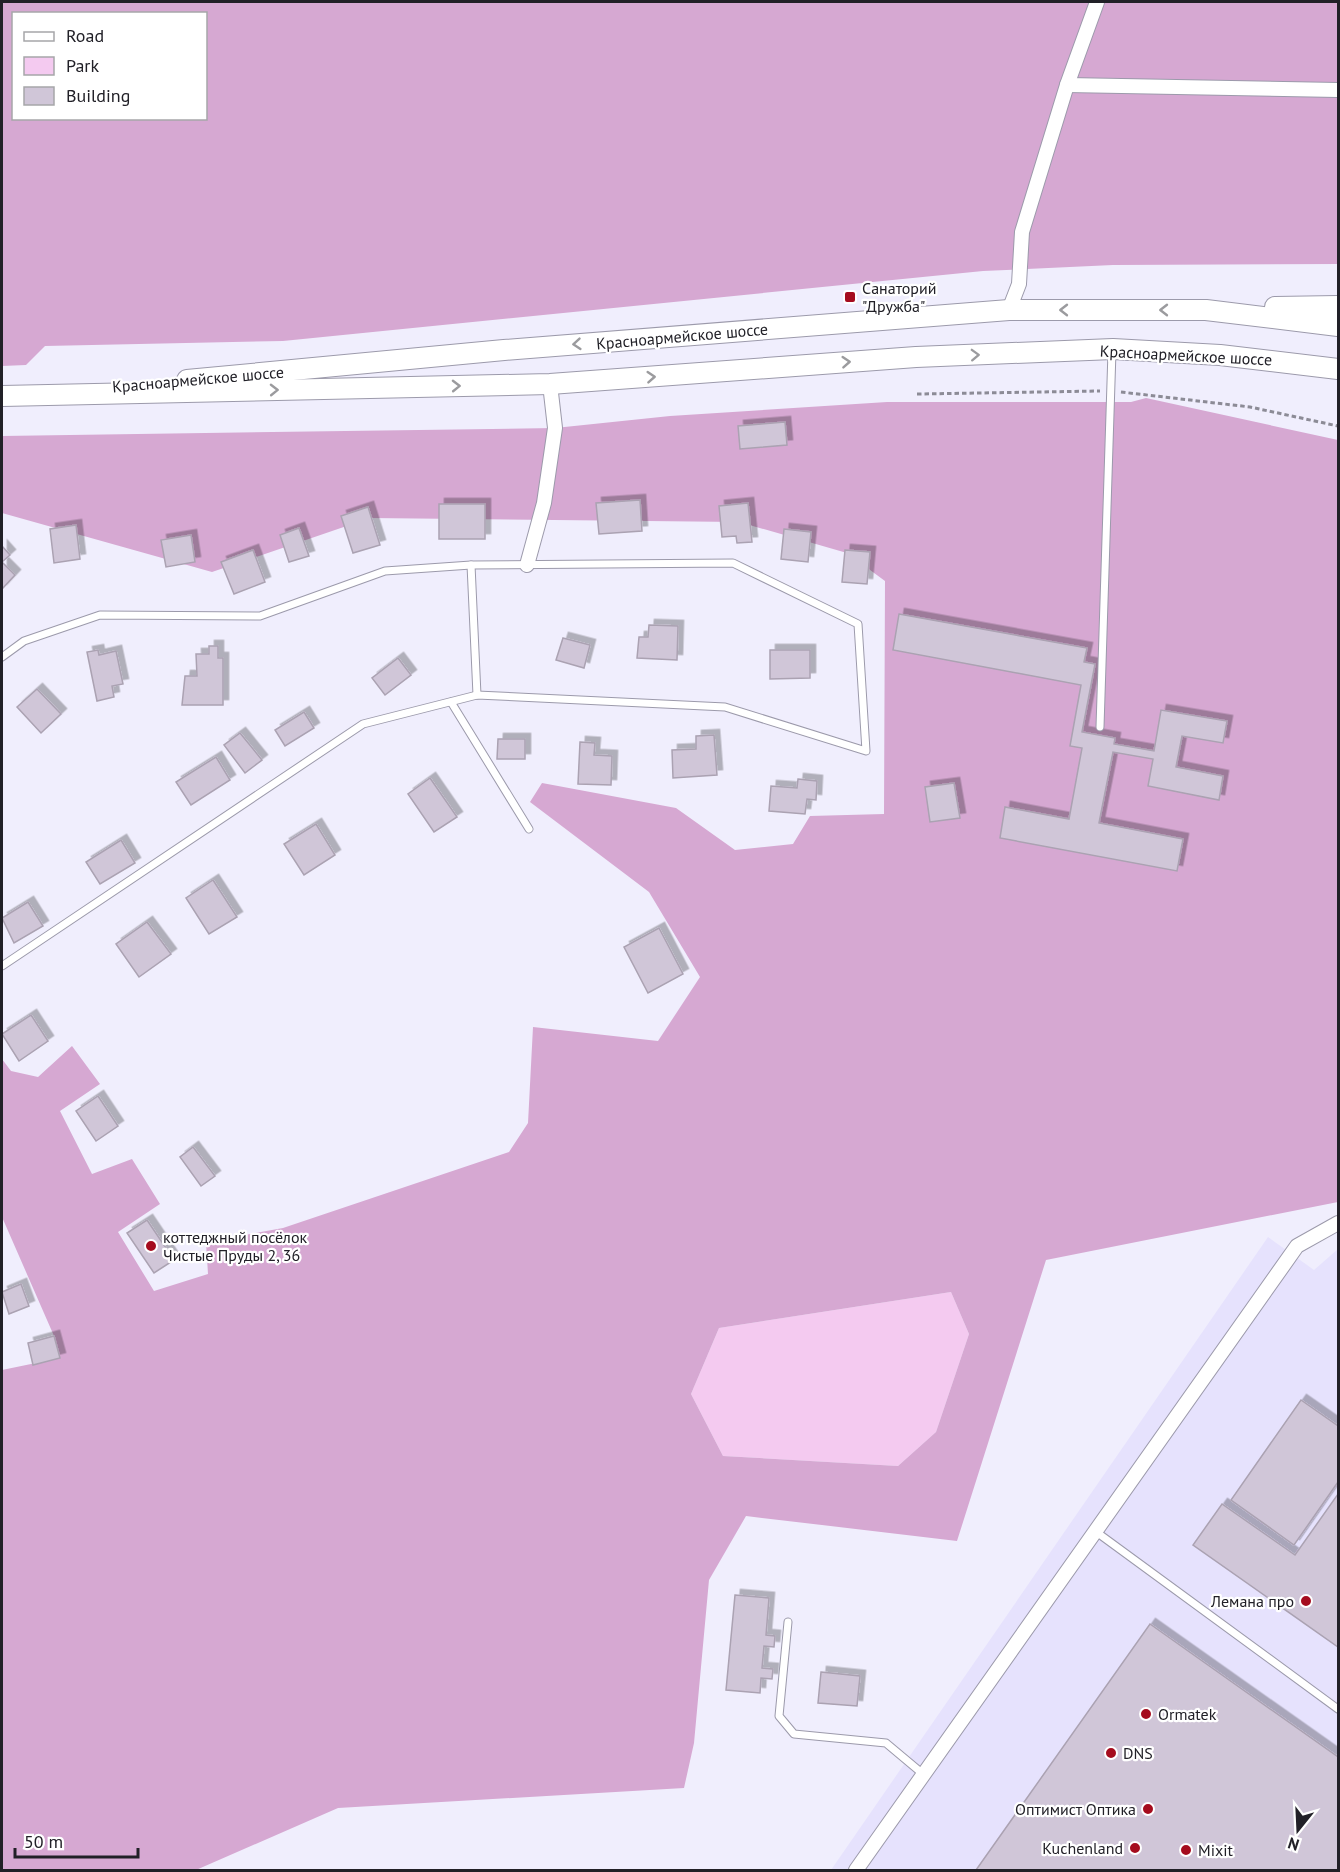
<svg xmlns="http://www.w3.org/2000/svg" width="1340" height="1872" viewBox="0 0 1340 1872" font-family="'PT Sans',sans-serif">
<defs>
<filter id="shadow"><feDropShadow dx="5.5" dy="-5.5" stdDeviation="0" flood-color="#0004"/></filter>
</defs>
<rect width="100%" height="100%" fill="#f0eefd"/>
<polygon fill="#e6e2fd" points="1268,1237 1314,1270 1338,1249 1338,1870 831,1870"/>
<polygon fill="#f4caf0" points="951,1292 969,1334 936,1432 898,1466 723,1456 691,1394 719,1328"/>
<g fill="#d6a8d2" fill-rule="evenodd">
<path d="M2 2H1338V264L1113 265 983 271 283 341 45 346 26 365 2 366ZM14 14H206V118H14Z"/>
<path d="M1146 398 1338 440V1202L1046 1260 957 1541 746 1516 709 1580 694 1743 684 1788 338 1808 196 1870H2V1370L60 1358 54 1336 2 1217V1059L11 1071 38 1077 72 1046 100 1084 60 1111 92 1174 132 1159 160 1204 118 1232 154 1291 208 1274 206 1242 283 1228 509 1152 528 1123 533 1027 658 1041 700 977 649 892 530 802 542 783 676 808 735 850 793 844 810 816 884 814 885 581 847 553 739 522 370 518 212 572 2 513V436L555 428 670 416 887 402H1131ZM951 1292 969 1334 936 1432 898 1466 723 1456 691 1394 719 1328Z"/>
</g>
<g fill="#d0c6d8" stroke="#aba2b2" stroke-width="1.5" filter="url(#shadow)">
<polygon points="785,422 787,445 740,449 738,426"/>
<polygon points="640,500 642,531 599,534 596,503"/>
<polygon points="748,503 752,542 737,543 736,536 722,537 719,506"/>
<rect x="439" y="504" width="46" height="35"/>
<polygon points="368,507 380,545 353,553 341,516"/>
<polygon points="76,525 80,559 54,563 50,529"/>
<polygon points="299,528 309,556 289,562 280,535"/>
<polygon points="784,529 811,532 808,562 781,559"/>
<polygon points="191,535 195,562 166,567 161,540"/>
<polygon points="2,546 10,555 2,562 15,575 2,589"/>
<polygon points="253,550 265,582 234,594 221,562"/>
<polygon points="845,550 870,552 867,584 842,582"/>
<polygon points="899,614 1087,648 1084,662 1095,664 1082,732 1115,738 1114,744 1154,751 1161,710 1227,721 1223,743 1182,736 1176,767 1223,776 1219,800 1148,786 1153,759 1113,752 1099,823 1183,839 1177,871 1000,838 1005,807 1069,819 1082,748 1070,746 1081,685 893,650"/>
<polygon points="649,625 678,626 677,660 637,658 639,637 648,637"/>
<polygon points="563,638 590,645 584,668 556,660"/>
<polygon points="209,646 218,646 218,658 223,658 223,705 182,705 185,676 197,676 196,654 209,654"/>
<polygon points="98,650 99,655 116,651 123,684 112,686 114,697 97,701 87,652"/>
<polygon points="770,650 810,650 810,678 770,679"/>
<polygon points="398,658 411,675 385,695 372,678"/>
<polygon points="37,689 61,714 41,733 17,707"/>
<polygon points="304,712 314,728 285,746 275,730"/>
<polygon points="240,733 262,760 245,773 224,745"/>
<polygon points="714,735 717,775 673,778 672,750 696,749 696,736"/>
<polygon points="498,739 525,739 525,759 497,759"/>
<polygon points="580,742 595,743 594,755 612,756 611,785 578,784"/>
<polygon points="216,757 230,780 191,805 176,782"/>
<polygon points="430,778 457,817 434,832 408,794"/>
<polygon points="798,779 817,781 816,800 807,799 805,814 769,811 771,786 797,788"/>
<polygon points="954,783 960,818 930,822 925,787"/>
<polygon points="316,824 335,855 304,875 284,844"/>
<polygon points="121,840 135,863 100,884 86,862"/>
<polygon points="213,880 237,917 209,934 186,898"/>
<polygon points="28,902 43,926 14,943 2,918"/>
<polygon points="147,922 171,954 139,977 116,944"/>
<polygon points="659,928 683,974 648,993 624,947"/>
<polygon points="31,1015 48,1041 19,1061 2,1034"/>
<polygon points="98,1096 118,1126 96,1141 76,1111"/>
<polygon points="193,1147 215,1176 201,1186 180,1157"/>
<polygon points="147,1220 174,1260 154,1273 127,1233"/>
<polygon points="21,1284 29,1306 9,1314 2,1292"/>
<polygon points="54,1336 60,1358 33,1365 28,1343"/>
<polygon points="1301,1400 1338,1426 1338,1482 1294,1545 1231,1500"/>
<polygon points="1338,1494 1338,1647 1193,1545 1222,1504 1295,1555"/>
<polygon points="735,1595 769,1598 766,1635 775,1636 774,1647 764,1646 762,1668 773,1669 772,1679 761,1678 760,1693 726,1690"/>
<polygon points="1150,1624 1338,1757 1338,1870 976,1870"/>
<polygon points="821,1672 860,1676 857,1706 818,1703"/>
</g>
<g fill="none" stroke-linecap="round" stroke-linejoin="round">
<defs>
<g id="service">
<polyline points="471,565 477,695"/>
<polyline points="2,657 24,641 100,615 260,616 385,571 471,565 733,563 858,624 866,751 725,707 477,695 363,724 2,966"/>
<polyline points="451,702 529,829"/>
<polyline points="1100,727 1112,351"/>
<polyline points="1095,1531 1338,1709"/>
<polyline points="788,1622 779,1716 794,1734 886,1743 923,1774"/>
</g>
<g id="minor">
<polyline points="1067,85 1338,90"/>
<polyline points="1009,310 1019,284 1022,232 1067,85 1097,2"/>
<polyline points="527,565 544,503 555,428 550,384"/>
<polyline points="856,1870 1297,1246 1338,1223"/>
</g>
<g id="secondary">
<polyline points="1275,307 1338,306"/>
<polyline points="187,380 504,350 1009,310 1206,310 1338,326"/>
<polyline points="2,396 550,384 916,357 1113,349 1220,355 1338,369"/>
</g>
</defs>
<use href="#service" stroke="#9c9aab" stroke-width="9"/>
<use href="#minor" stroke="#9c9aab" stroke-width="16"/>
<use href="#secondary" stroke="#9c9aab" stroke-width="22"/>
<g stroke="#8c8b96" stroke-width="3" stroke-dasharray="4.5 3" stroke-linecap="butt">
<polyline points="1121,392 1250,407 1338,426"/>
<polyline points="917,394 1100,391"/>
</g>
<use href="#service" stroke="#fff" stroke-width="7"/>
<use href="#minor" stroke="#fff" stroke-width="14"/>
<use href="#secondary" stroke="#fff" stroke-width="20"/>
</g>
<defs><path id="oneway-chevron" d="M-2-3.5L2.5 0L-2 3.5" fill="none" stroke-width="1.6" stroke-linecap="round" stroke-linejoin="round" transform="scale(1.5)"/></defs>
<g stroke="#9b9b9e">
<use href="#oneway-chevron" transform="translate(1064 310) rotate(180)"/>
<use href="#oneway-chevron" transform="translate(1164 310) rotate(180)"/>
<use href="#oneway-chevron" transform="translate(577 344) rotate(175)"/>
<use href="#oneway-chevron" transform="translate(975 355) rotate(-2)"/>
<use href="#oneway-chevron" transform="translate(846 362) rotate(-4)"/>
<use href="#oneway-chevron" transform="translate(651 377) rotate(-4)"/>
<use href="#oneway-chevron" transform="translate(456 386) rotate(-1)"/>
<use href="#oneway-chevron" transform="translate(274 390) rotate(-1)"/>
</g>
<g fill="#a50c1e" stroke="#fff" stroke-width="2">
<rect x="844" y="291" width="12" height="12" rx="3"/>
<circle cx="151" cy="1246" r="6"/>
<circle cx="1306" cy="1601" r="6"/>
<circle cx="1146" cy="1714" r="6"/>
<circle cx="1111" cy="1753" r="6"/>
<circle cx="1148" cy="1809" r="6"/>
<circle cx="1135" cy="1848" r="6"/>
<circle cx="1186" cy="1850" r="6"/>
</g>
<g text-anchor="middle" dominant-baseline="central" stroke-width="4.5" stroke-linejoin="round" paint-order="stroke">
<g font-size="16" fill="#212027" stroke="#fff" text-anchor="start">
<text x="862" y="288">Санаторий<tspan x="862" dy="18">"Дружба"</tspan></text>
<text x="163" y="1237">коттеджный посёлок<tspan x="163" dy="18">Чистые Пруды 2, 36</tspan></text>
<text x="1294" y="1601" text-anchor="end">Лемана про</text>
<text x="1158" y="1714">Ormatek</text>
<text x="1123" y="1753">DNS</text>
<text x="1136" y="1809" text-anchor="end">Оптимист Оптика</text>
<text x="1123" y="1848" text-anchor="end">Kuchenland</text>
<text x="1198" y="1850">Mixit</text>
</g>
<g font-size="16" fill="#212027" stroke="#fff">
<text transform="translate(682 336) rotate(-5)">Красноармейское шоссе</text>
<text transform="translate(1186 355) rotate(3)">Красноармейское шоссе</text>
<text transform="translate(198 379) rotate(-5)">Красноармейское шоссе</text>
</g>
</g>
<rect width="1340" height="1872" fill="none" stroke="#212027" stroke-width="6"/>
<rect x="12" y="12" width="195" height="108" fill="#ffffff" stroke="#a6a6a9" stroke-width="1.5"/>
<rect x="24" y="32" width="30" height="9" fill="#ffffff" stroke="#a6a6a9" stroke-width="1.5"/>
<text x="66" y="42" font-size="18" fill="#212027">Road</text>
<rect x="24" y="57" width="30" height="18" fill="#f4caf0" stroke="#a6a6a9" stroke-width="1.5"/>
<text x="66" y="72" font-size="18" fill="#212027">Park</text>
<rect x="24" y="87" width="30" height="18" fill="#d0c6d8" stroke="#a6a6a9" stroke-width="1.5"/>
<text x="66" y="102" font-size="18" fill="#212027">Building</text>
<g transform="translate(1298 1830) rotate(198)" stroke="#ffffff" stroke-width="4.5" paint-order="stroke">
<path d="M0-4.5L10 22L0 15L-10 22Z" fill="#212027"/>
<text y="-9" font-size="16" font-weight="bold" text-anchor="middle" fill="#212027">N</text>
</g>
<path d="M15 1848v9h123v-9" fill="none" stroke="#212027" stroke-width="3"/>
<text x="24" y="1848" font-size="18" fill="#212027" stroke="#ffffff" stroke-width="4.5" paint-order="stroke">50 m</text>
</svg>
